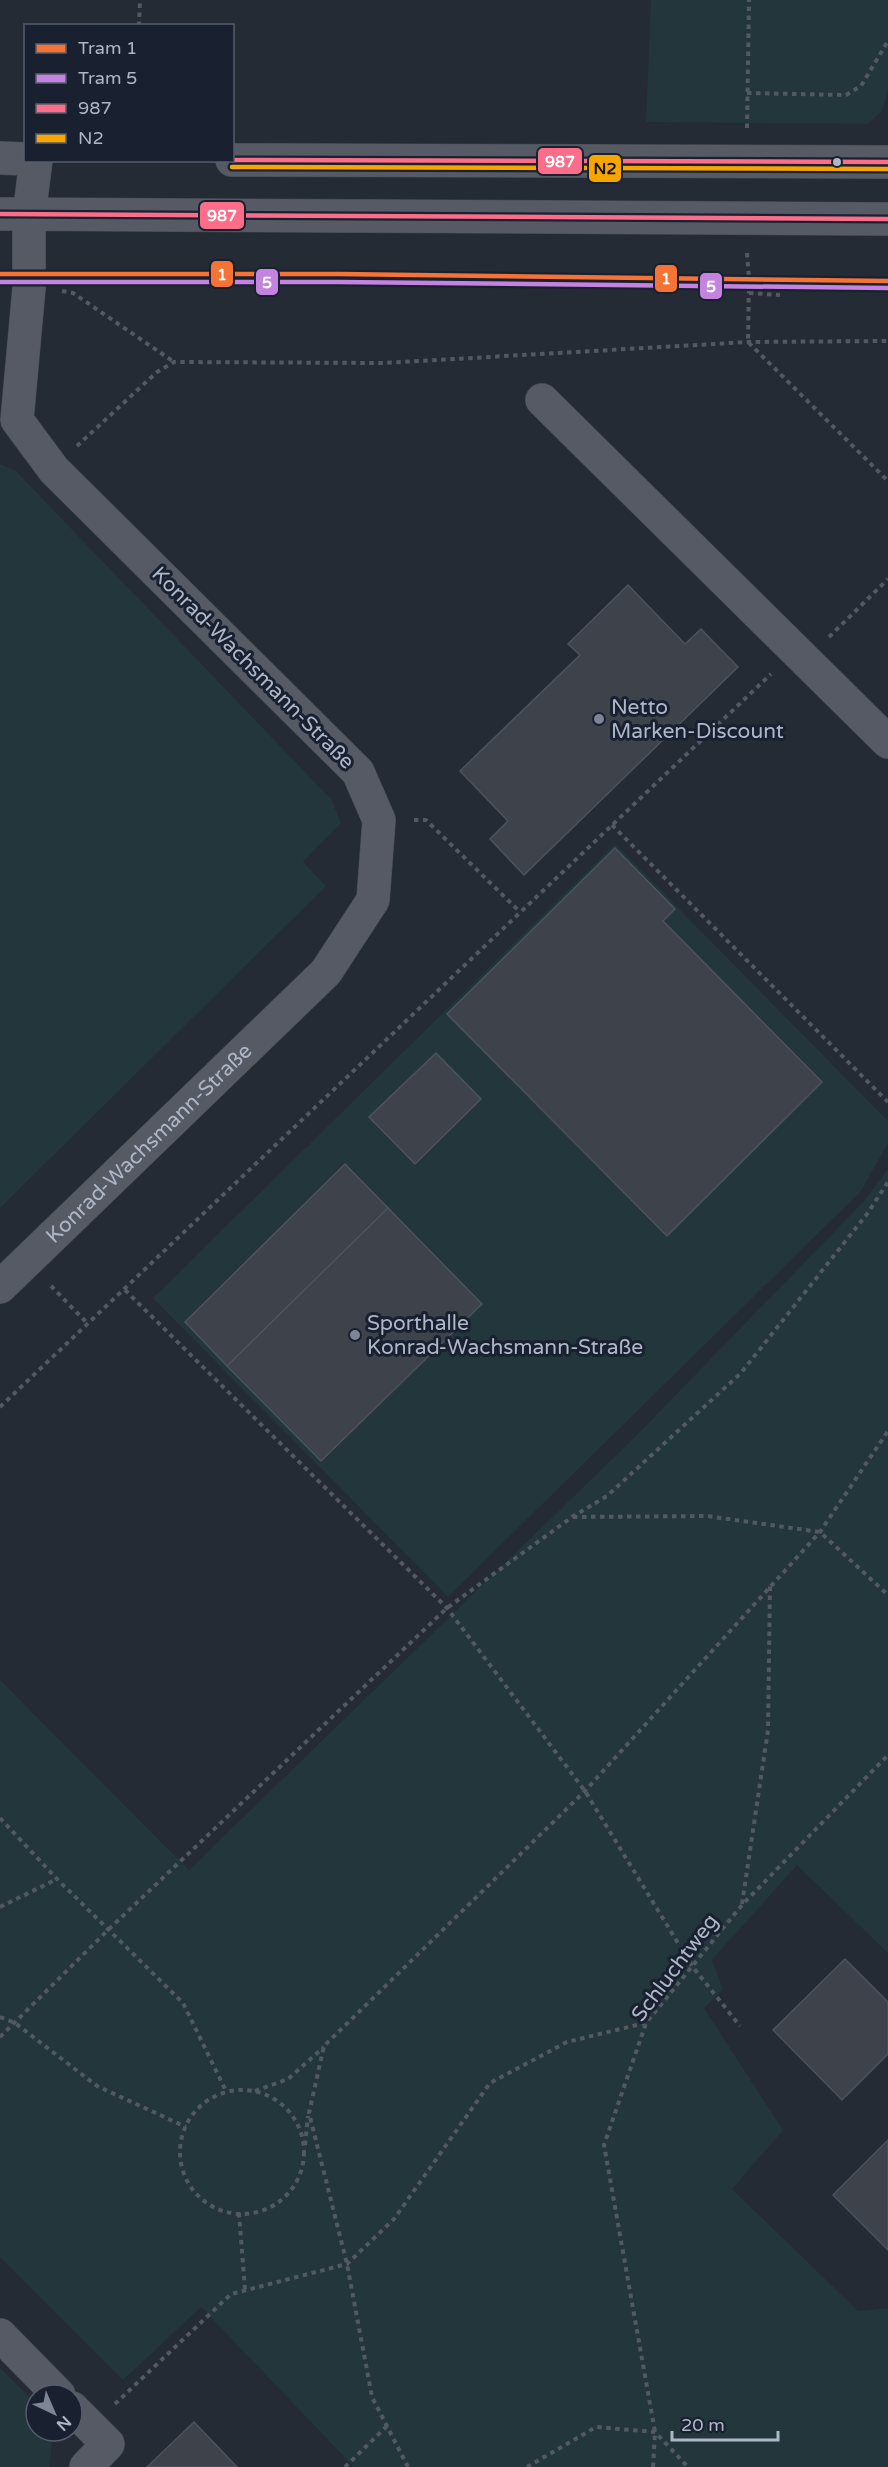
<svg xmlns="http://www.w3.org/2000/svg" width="888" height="2467" viewBox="0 0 888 2467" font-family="'Varela Round',sans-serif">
<rect width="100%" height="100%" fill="#252b35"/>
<g fill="#22363b">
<polygon points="651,0 888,0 888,90 882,111 868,124 646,122"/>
<polygon points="0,464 15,470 331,799 341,823 303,862 326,886 0,1208"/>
<polygon points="615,844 888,1121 888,1143 861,1191 448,1597 153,1298"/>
<polygon points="888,1169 888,1953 797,1865 712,1960 723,1989 704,2008 783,2130 732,2189 858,2311 888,2308 888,2467 354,2467 201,2307 123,2380 0,2257 0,1680 189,1870 635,1437 864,1201"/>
<polygon points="0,2368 36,2404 36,2431 49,2431 52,2442 49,2467 0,2467"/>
</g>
<g fill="#3d424b" stroke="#4d535e" stroke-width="1.5">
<polygon points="628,585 685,644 701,629 738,667 524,875 490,839 508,821 460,771 580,655 568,644"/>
<polygon points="615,848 675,909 663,921 822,1082 667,1236 447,1014"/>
<polygon points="436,1053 481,1099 415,1164 369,1117"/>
<polygon points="345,1164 388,1208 227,1366 185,1322"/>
<polygon points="388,1208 482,1304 321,1461 227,1366"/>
<polygon points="845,1959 888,2002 888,2054 842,2100 773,2030"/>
<polygon points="888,2140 888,2250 833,2195"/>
<polygon points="194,2422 237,2467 147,2467"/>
</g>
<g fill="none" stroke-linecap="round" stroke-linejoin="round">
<defs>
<g id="minor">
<polyline points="0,158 26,159"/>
<polyline points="232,160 888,162"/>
<polyline points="0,214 888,219"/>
<polyline points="542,400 888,742"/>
<path id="s1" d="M0 1287 326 972 373 900 379 820 358 772 54 470 17 420 29 288V215L36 160"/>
<polyline points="0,2335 59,2395"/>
<polyline points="72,2408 108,2444 86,2467"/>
</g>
</defs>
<use href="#minor" stroke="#42464e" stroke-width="34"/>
<g stroke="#535961" stroke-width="4" stroke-dasharray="4.5 4.5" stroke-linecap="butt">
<polyline points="139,26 140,0"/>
<polyline points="747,93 846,95 861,86 888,41"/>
<polyline points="747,128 749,0"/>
<polyline points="747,253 749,279 748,342 888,481"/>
<polyline points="62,291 73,293 174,362"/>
<polyline points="749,293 780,295"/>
<polyline points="77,446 157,372 174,362 385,363 748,342 888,341"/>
<polyline points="829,637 888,579"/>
<polyline points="414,820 426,820 520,912"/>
<polyline points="612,825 888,1102"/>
<polyline points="51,1286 88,1324"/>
<polyline points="125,1290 447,1608 585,1791 692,1966 740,2026"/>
<polyline points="0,1407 771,674"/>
<polyline points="573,1517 707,1516 820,1532 888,1595"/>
<polyline points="0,1818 57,1879 183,2003 226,2091"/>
<polyline points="742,1904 768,1730 770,1586"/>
<polyline points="0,1907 57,1879"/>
<polyline points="0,2017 15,2023 97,2086 186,2127"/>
<polyline points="0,2037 108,1930 447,1608 572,1517 607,1496 741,1373 867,1214 888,1182"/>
<circle cx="242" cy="2152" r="62"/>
<polyline points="255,2091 288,2079 324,2047"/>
<polyline points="305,2145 308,2116"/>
<polyline points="239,2213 245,2290"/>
<polyline points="115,2404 231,2294 347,2264 394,2219 490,2083 567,2042 645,2023"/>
<polyline points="345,2467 387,2426"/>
<polyline points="408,2467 372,2397 347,2264 309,2113 324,2046 585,1791 820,1532 888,1431"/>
<polyline points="527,2467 596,2427 655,2432 688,2467"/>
<polyline points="653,2467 655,2432 604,2145 646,2023 742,1905 888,1755"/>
</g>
<use href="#minor" stroke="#565a64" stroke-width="33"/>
<defs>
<g id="bus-1">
<polyline points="232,160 888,162"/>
<polyline points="0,214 888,219"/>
</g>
<polyline id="bus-2" points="232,167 888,169"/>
</defs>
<use href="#bus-1" stroke="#192130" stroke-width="9"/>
<use href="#bus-2" stroke="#192130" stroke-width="9"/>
<use href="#bus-1" stroke="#fb6d88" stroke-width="4.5"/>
<use href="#bus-2" stroke="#f7a600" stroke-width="4.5"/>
<defs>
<polyline id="tram-1" points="0,274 339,274 888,281"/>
<polyline id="tram-2" points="0,282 339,282 888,288"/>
</defs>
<use href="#tram-1" stroke="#192130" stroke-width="9"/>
<use href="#tram-2" stroke="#192130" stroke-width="9"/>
<use href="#tram-1" stroke="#f57335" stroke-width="4.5"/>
<use href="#tram-2" stroke="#c483df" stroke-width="4.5"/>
</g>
<circle fill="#aeb7c8" stroke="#192130" stroke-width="2" cx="837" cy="162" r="5"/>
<g fill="#7e8695" stroke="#192130" stroke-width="2">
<circle cx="599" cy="719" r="6"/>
<circle cx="355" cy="1335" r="6"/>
</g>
<g text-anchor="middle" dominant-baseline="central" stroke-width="6" stroke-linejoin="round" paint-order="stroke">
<g font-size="21" fill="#aeb7c8" stroke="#192130">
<text transform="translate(253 668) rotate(45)">Konrad-Wachsmann-Straße</text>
<text stroke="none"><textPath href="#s1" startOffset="207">Konrad-Wachsmann-Straße</textPath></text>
<text transform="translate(675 1968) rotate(-53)">Schluchtweg</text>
</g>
<g font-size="21" fill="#aeb7c8" stroke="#192130" text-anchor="start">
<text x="611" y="707">Netto<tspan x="611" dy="24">Marken-Discount</tspan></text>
<text x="367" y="1323">Sporthalle<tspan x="367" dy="24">Konrad-Wachsmann-Straße</tspan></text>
</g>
</g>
<g stroke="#192130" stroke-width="2">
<rect x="537" y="147" width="46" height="28" rx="6" fill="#fb6d88"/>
<rect x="588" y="154" width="34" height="29" rx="6" fill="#f7a600"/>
<rect x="199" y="201" width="46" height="29" rx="6" fill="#fb6d88"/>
<rect x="210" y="260" width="24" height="28" rx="6" fill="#f57335"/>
<rect x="654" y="264" width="24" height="29" rx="6" fill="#f57335"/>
<rect x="255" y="268" width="24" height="28" rx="6" fill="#c483df"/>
<rect x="699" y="272" width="24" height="28" rx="6" fill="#c483df"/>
</g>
<g font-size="16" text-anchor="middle" font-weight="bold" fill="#fff">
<text x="560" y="167">987</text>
<text x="222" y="221">987</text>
<text x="222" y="280">1</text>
<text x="666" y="284">1</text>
<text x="267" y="288">5</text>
<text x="711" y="292">5</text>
</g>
<g font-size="16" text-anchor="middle" font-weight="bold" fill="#111">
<text x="605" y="174">N2</text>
</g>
<rect x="24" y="24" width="210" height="138" fill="#192130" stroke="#555d6d" stroke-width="1.5"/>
<rect x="36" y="44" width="30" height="9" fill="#f57335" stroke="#555d6d" stroke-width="1.5"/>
<text x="78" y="54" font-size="18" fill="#aeb7c8">Tram 1</text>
<rect x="36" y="74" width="30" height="9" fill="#c483df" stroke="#555d6d" stroke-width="1.5"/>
<text x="78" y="84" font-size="18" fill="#aeb7c8">Tram 5</text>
<rect x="36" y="104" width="30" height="9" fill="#fb6d88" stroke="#555d6d" stroke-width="1.5"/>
<text x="78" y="114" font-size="18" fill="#aeb7c8">987</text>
<rect x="36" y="134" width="30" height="9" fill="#f7a600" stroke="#555d6d" stroke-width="1.5"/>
<text x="78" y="144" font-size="18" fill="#aeb7c8">N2</text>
<g transform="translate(54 2413) rotate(136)"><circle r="28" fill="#192130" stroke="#555d6d" stroke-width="1.5"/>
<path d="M0-4.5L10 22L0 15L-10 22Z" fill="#7e8695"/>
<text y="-9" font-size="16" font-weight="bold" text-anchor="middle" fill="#aeb7c8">N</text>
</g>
<path d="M672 2431v9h106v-9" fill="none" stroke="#aeb7c8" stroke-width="3"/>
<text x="681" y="2431" font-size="18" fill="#aeb7c8" stroke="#192130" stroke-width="4.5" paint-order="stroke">20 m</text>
</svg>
